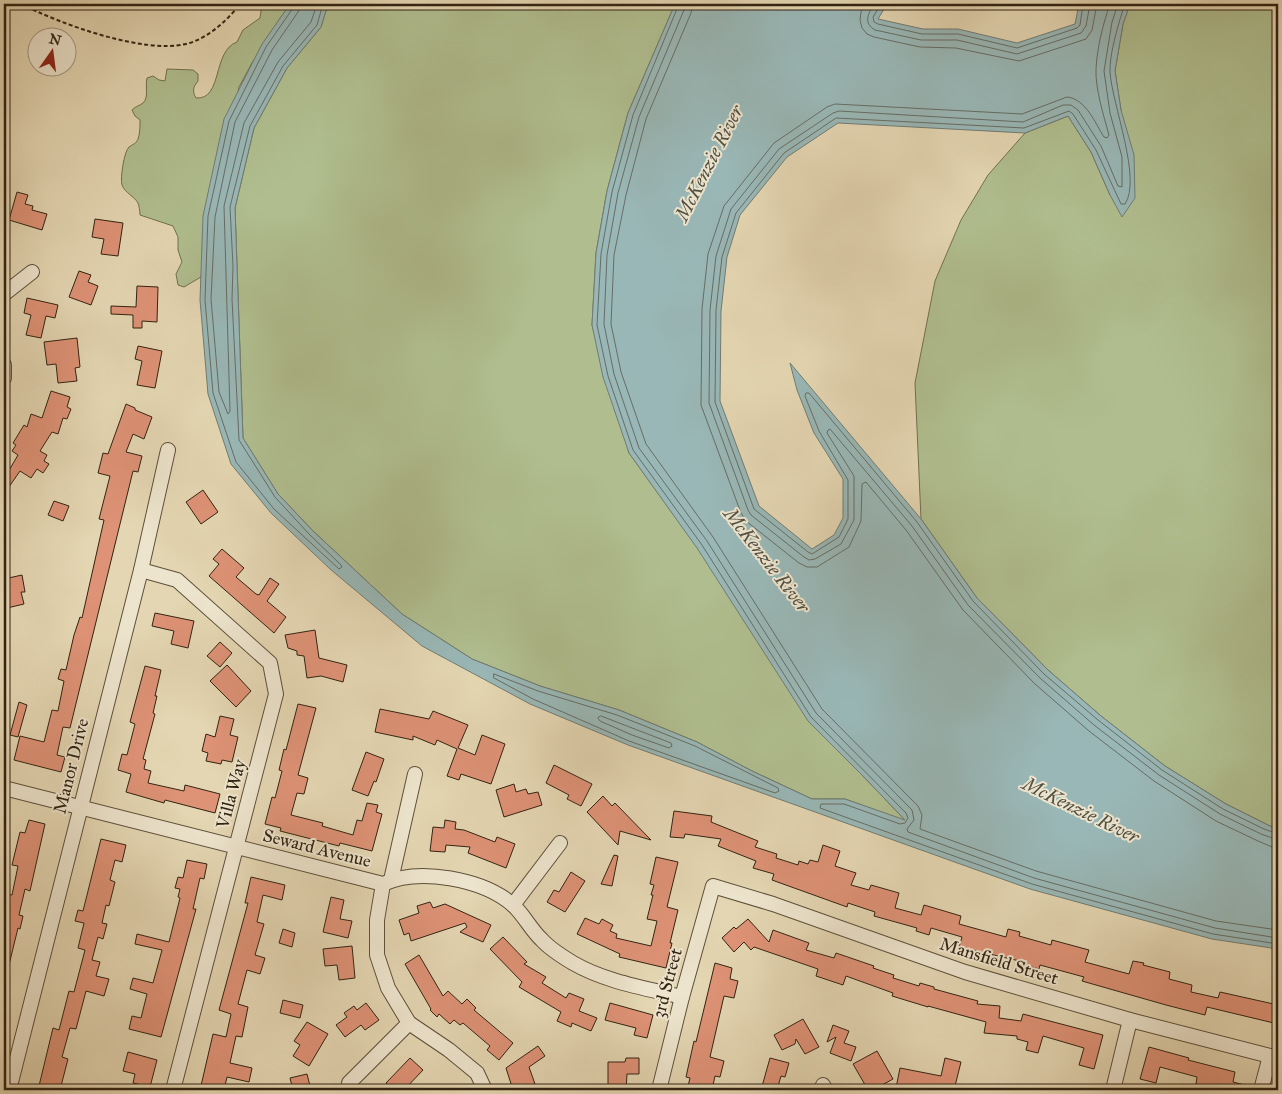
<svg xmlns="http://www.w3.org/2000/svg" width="1282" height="1094" viewBox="0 0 1282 1094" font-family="'IM FELL Great Primer',serif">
<rect width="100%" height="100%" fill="#e4d6b2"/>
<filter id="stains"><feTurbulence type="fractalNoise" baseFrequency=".004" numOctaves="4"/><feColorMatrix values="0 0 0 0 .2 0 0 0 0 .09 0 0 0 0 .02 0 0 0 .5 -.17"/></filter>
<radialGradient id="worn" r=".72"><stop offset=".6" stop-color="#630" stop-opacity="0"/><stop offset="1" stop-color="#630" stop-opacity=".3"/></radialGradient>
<g fill="#b0be8f" stroke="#717050">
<path d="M262 4H290L269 35 261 51 253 61 239 87 201 277 184 287 178 285 176 274 182 262 178 250V237L173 226 140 215C140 211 139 206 138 203 134 196 125 193 122 185 120 178 124 152 129 147 133 144 136 144 138 139 140 134 140 126 140 120L135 116 132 110C136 106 139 106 143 103 149 98 145 86 147 78L153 76 159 80 165 81 167 69 193 70 198 74V81C193 87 192 91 196 98 223 100 212 51 237 42L243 30 260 18Z"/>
<polygon points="328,4 675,4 628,113 607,191 596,253 592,325 629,453 862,775 906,821 845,799 812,799 752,771 697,742 619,710 540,686 472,659 402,614 313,531 278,494 243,438 235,208 254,128 287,68 321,27"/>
<polygon points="1130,4 1278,4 1278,830 1226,804 1165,766 1101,716 1048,670 977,598 921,519 915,383 935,281 961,220 988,175 1025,133 1068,116 1091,152 1110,195 1121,110 1115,71 1123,24"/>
</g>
<polygon fill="#99b7b6" stroke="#707c74" points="290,4 328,4 321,27 287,68 254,128 235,208 243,438 278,494 313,531 402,614 472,659 540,686 619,710 697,742 752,771 812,799 845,799 905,820 862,775 808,721 697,548 629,453 603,377 592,325 596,253 607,191 628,113 675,4 887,4 878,19 923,29 958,29 1017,43 1075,24 1079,4 1130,4 1123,24 1115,71 1121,110 1134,155 1135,198 1122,217 1110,195 1091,152 1068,116 1025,133 838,123 787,157 740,215 727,257 721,311 720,401 759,506 812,549 834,535 843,518 843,479 814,433 797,390 790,363 921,519 977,598 1048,670 1101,716 1165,766 1226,804 1278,830 1278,949 1212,939 1030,889 628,745 530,704 422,646 330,569 271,513 231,464 208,394 200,300 203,216 224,119 262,44"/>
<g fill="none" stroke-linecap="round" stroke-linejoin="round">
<g stroke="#666d64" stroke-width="1">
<polyline points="294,4 293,8 266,47 229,121 208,216 205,300 213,393 236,462 274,509 339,569 342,567 341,565 309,534 275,497 239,440 232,299 233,266 230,207 250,126 283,66 317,25 323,4"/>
<polyline points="300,4 298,12 272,50 235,122 215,217 211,299 219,392 228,414 230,411 224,206 244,123 278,62 311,22 317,4"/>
<polyline points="679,4 633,115 612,192 601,254 597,325 608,376 633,450 702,545 811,717 906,813 908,818 905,823 900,824 844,804 821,804 820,808 1032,884 1213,934 1278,944"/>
<polyline points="685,4 684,10 639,117 618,193 607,255 604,324 614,374 639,448 707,541 816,713 912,810 914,820 907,829 908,832 1034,878 1215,928 1278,938"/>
<polyline points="693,4 691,13 646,119 626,195 614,255 611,324 621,372 646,444 713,537 822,709 918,806 922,815 920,829 1036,871 1216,921 1278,930"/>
<polyline points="865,4 861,12 860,20 862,28 867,34 874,37 920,47 956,48 1019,61 1086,39 1092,30 1097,4"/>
<path d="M874 4C868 14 863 23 875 30L921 40H957L1017 54 1081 33 1086 26 1090 4"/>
<polyline points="881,4 873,17 874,22 878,24 922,34 958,34 1017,48 1077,28 1080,25 1083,4"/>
<path d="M1110 4C1103 24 1097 48 1096 69 1095 88 1104 117 1109 135L1107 138 1104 137C1095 123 1086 99 1067 97L1022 114 835 104 827 107 774 143 724 206 708 254 702 309 701 405 741 513 746 521 799 563 807 567H817L849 547 861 521 862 484 866 482 906 530 963 610 1035 684 1089 731 1154 781 1216 821 1258 841 1272 847 1278 848"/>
<polyline points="1118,4 1112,22 1104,71 1110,113 1122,157 1122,187 1118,186 1101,146 1078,110 1071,105 1063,105 1023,122 839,111 833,113 779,149 731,209 716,256 710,310 709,403 748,510 751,515 804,557 809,560 815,559 841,544 854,520 854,476 827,433 828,430 830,429 912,526 968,605 1040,678 1094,725 1159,775 1220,814 1261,834 1278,840"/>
<path d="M1125 4C1119 21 1109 55 1110 72 1112 104 1142 179 1125 204H1121L1096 150 1073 114 1069 111 1024 128 836 118 784 153 736 213 722 257 716 310 715 402 754 509 808 552 812 554 839 537 848 519V480L819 431 805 396 806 393H809L917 522 973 601 1044 674 1098 720 1162 770 1223 809 1264 829 1278 834"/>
<polygon points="494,674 538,691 617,715 695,746 778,788 779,791 775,793 629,741 533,699 494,678"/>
<polygon points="601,716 671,743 672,746 669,748 632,735 600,721 598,718"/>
</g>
</g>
<g fill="#de9276" stroke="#322312">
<polygon points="17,192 28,195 25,204 33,206 32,210 47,214 42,230 9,220"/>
<polygon points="95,219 123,223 118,256 101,254 104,239 92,237"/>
<polygon points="79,271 91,275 88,282 98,286 91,305 69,297"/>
<polygon points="137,286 158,287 157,322 142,321 142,328 133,328 133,315 111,314 111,306 136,307"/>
<polygon points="27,298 58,305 55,318 46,316 41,338 26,335 31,315 24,313"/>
<polygon points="77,338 80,367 75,368 77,381 58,383 56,364 47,365 44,342"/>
<polygon points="138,346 162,351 155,388 137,385 142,361 135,359"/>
<polygon points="51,391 70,397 67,407 71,409 67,419 63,418 58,434 52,432 40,451 47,455 44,461 49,464 43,473 37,469 31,478 20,471 4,494 4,479 18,455 12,451 16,445 13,443 24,425 27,427 31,414 42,418"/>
<polygon points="126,404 135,408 135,410 152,417 144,439 133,434 126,452 142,456 138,472 133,471 70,728 63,727 57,755 65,757 61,772 14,760 20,736 44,742 52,710 58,711 64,681 58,679 61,669 66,670 74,635 80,617 82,618 104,520 99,519 110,476 98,473 103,453 108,454"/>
<polygon points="203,490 218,512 201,524 186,502"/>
<polygon points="54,501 69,506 63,521 48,515"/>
<polygon points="222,549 244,568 236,577 256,594 259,595 270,578 279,584 267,601 286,617 274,633 209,576 219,564 213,559"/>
<polygon points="22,575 25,592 21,592 24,604 7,608 4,593 4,579"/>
<polygon points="155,613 194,621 188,648 171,644 174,631 152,626"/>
<polygon points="315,630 319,658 347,665 343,682 321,676 307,678 304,656 297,655 297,651 288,648 285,635"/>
<polygon points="220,642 232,653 220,667 207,656"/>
<polygon points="227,665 251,691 236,707 210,681"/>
<polygon points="145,666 161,670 155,696 157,696 153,713 155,714 143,759 146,760 144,769 151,771 148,783 184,791 185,785 220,794 215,813 165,800 164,803 126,792 131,774 118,770 122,754 127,755 135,724 130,722"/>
<polygon points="19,702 27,705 18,737 10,735"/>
<polygon points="298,704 316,708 298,775 308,778 304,794 297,793 291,815 323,823 322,826 353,835 357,820 362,821 367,803 378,805 376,812 382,814 372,851 340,843 339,846 280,831 281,828 265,824 272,797 275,798 282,771 279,770 284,749 286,750"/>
<polygon points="380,709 429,719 433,711 468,725 458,748 475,755 482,735 505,744 491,784 461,774 459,780 447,776 457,749 437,740 435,745 413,736 413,740 375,732"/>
<polygon points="220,716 234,719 230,735 238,737 232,762 222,760 221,764 206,761 208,753 202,751 206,734 215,737"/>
<polygon points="366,752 384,759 376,782 374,781 368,796 352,790"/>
<polygon points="554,765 592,784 581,806 567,799 569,795 546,783"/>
<polygon points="514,784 516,792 526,789 528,794 538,792 542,805 504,817 496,790"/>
<polygon points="603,796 612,806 615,803 651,840 620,831 618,845 587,812"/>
<polygon points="674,811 712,816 711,822 758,841 755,847 777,854 776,858 798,865 799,861 808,864 810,860 818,862 823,845 840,851 835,866 856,873 851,885 869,890 871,885 899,893 895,908 921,915 924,905 961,916 959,924 1006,937 1008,929 1020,932 1019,936 1051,945 1052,940 1089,950 1085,962 1129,974 1133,961 1144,963 1143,965 1170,972 1169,979 1192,985 1191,992 1218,998 1220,992 1278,1005 1278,1024 1207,1007 1205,1015 1166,1005 1082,981 1084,977 1040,965 1039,969 1024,965 1024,962 959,947 962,937 931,928 929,935 916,931 917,928 874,916 875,912 848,903 847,907 772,880 774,874 753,868 756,861 718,846 721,839 685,834 684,838 670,837"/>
<polygon points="29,820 45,824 30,891 25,889 19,915 23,916 20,929 18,928 7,973 4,973 4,894 12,895 18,866 12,865 20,832 25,833"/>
<polygon points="445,820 456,822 455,829 464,830 495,842 497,837 515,844 506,868 468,853 470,847 446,845 445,852 430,851 433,827 444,828"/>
<polygon points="101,839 126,845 122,862 115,860 110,880 115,882 109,906 106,905 102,923 107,924 103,939 98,937 92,960 100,962 96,976 109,979 104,996 86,991 76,1029 70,1028 62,1057 68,1059 60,1090 38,1090 53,1028 59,1030 69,991 74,992 85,950 78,948 84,923 75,921 78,910 83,911"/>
<polygon points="614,855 618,856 612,886 601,884"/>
<polygon points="656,857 678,862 667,907 678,910 670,943 672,943 666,968 619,957 620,954 577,934 585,918 599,924 602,919 613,925 610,931 617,934 616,938 651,946 657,921 647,919 653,895 651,895 654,885 650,884"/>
<polygon points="187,860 207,864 204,879 200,878 193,909 196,909 161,1037 129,1029 132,1016 141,1018 147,994 130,989 133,978 153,983 162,950 135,944 137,934 169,942 180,898 178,897 180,889 175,888 178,877 183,878"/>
<polygon points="571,872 585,881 565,912 547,902 554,890 559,892"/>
<polygon points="251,877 285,885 282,900 263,895 257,922 264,924 255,955 265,958 260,974 247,970 238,1004 248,1007 242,1037 236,1036 230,1063 252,1068 249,1082 227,1077 224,1090 200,1090 213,1034 226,1037 231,1014 219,1010 248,903 245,903"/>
<polygon points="331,897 344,900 340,919 352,921 348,938 323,932"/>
<polygon points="430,902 433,908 445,904 491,925 483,942 460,932 467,927 465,923 411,941 409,933 404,935 399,920 419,913 417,906"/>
<polygon points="748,919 769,942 773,930 809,943 806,950 834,958 836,953 874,966 873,968 894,975 893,978 919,986 920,983 934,987 934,989 978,1001 977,1004 1000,1006 999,1018 1021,1021 1023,1014 1103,1035 1094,1069 1079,1065 1084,1048 1043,1036 1038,1053 1026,1050 1028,1042 1017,1039 1017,1036 984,1033 986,1022 928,1006 928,1007 892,996 893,993 846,976 843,985 816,976 818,969 754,947 751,950 744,942 734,952 722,938 734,927 736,929"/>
<polygon points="283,929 295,933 292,947 279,943"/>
<polygon points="503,937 527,962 524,964 546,977 542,983 566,998 569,993 584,999 579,1011 597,1018 591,1031 572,1023 571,1027 557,1021 561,1012 519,987 522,982 490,949"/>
<polygon points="352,946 355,978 339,980 337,965 325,966 323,949"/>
<polygon points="419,955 443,996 448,991 462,1004 467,999 476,1008 474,1010 513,1043 499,1060 487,1050 490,1046 463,1023 460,1025 454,1020 450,1024 439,1014 437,1017 430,1010 431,1009 405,964"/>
<polygon points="715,963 732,968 730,979 738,981 734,998 724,996 710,1057 724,1061 720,1077 715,1076 712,1090 687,1090 690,1078 686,1077 694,1041 696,1042"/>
<polygon points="283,1000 303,1005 300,1018 280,1013"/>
<polygon points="366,1003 379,1020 365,1030 361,1025 345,1037 336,1025 347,1017 344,1013 354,1006 357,1010"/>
<polygon points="610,1003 653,1015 647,1038 634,1035 636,1028 605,1020"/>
<polygon points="803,1019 819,1047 805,1054 796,1039 795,1044 782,1050 774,1035"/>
<polygon points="307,1022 328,1034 309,1066 293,1056 300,1045 294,1041"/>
<polygon points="833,1025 849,1031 844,1043 856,1047 851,1061 830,1053 836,1037 827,1042"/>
<polygon points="538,1046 545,1056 529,1067 535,1084 531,1085 532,1090 513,1090 506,1068"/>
<polygon points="1149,1047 1189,1058 1188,1060 1235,1072 1233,1082 1253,1087 1252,1090 1222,1090 1196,1084 1197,1077 1160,1067 1156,1083 1140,1079"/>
<polygon points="877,1051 893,1079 873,1090 868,1090 853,1064"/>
<polygon points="128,1052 157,1060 150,1087 133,1083 135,1074 123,1071"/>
<polygon points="410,1058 423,1070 404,1090 393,1090 386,1083"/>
<polygon points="626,1058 639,1058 639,1074 627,1074 626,1090 608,1090 608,1062 625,1062"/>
<polygon points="770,1058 789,1063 785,1077 781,1076 777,1090 761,1090"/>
<polygon points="945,1058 961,1062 954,1090 910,1090 896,1088 900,1068 941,1076"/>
<polygon points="307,1074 311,1090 293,1090 290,1078"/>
</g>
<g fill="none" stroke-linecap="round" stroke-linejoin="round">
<defs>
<g id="minor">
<polyline points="4,294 32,272"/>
<polyline points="4,365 4,378"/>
<polyline points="141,570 177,580 270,663 276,694 173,1090"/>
<path d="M4 788 383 884C419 867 483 879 513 905 524 915 531 930 542 940 550 949 563 957 573 963 606 982 645 988 682 997"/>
<polyline points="391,880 415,774"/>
<polyline points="383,884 377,920 377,955 388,988 409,1023 449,1050 477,1073 485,1090"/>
<polyline points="513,905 560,843"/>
<polyline points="349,1083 409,1023"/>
<polyline points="823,1085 826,1090"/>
<polyline points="9,1090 141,570 168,450"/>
<polyline points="659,1090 682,997 713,886 773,904 965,972 1130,1020 1278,1058"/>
<polyline points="1113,1090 1130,1020"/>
<polyline points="1261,1090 1270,1056"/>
</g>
</defs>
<use href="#minor" stroke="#5e503a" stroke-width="16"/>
<path stroke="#322312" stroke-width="2" stroke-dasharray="4 2.5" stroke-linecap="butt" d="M21 4C61 24 142 54 186 44 207 39 227 21 240 4"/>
<use href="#minor" stroke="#ede4cd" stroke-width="14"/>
</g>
<g text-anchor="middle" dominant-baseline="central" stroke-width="4" stroke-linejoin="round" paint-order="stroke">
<g font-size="18" fill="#322312" stroke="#ede4cd">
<text transform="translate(71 766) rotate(-76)">Manor Drive</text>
<text transform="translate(231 794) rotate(-75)">Villa Way</text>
<text transform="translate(317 848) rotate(14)">Seward Avenue</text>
<text transform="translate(999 961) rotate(17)">Mansfield Street</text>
<text transform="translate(667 983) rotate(-75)">3rd Street</text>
</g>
<g font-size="19" font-style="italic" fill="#514f43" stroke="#ede4cd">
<text transform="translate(709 163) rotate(-63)">McKenzie River</text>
<text transform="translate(767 560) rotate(52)">McKenzie River</text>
<text transform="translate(1081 810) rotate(26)">McKenzie River</text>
</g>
</g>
<rect width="1282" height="1094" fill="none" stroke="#e4d6b2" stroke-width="20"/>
<rect x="5" y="5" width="1272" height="1084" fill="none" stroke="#322312" stroke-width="2.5"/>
<rect x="10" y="10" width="1262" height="1074" fill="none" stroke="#322312"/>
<g transform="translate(52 52) rotate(14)"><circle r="24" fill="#ede4cd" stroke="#a29782"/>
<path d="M0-4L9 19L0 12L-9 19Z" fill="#8f2418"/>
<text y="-8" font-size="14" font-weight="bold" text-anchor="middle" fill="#322312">N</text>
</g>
<rect width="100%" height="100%" filter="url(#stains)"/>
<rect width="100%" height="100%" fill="url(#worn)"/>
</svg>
